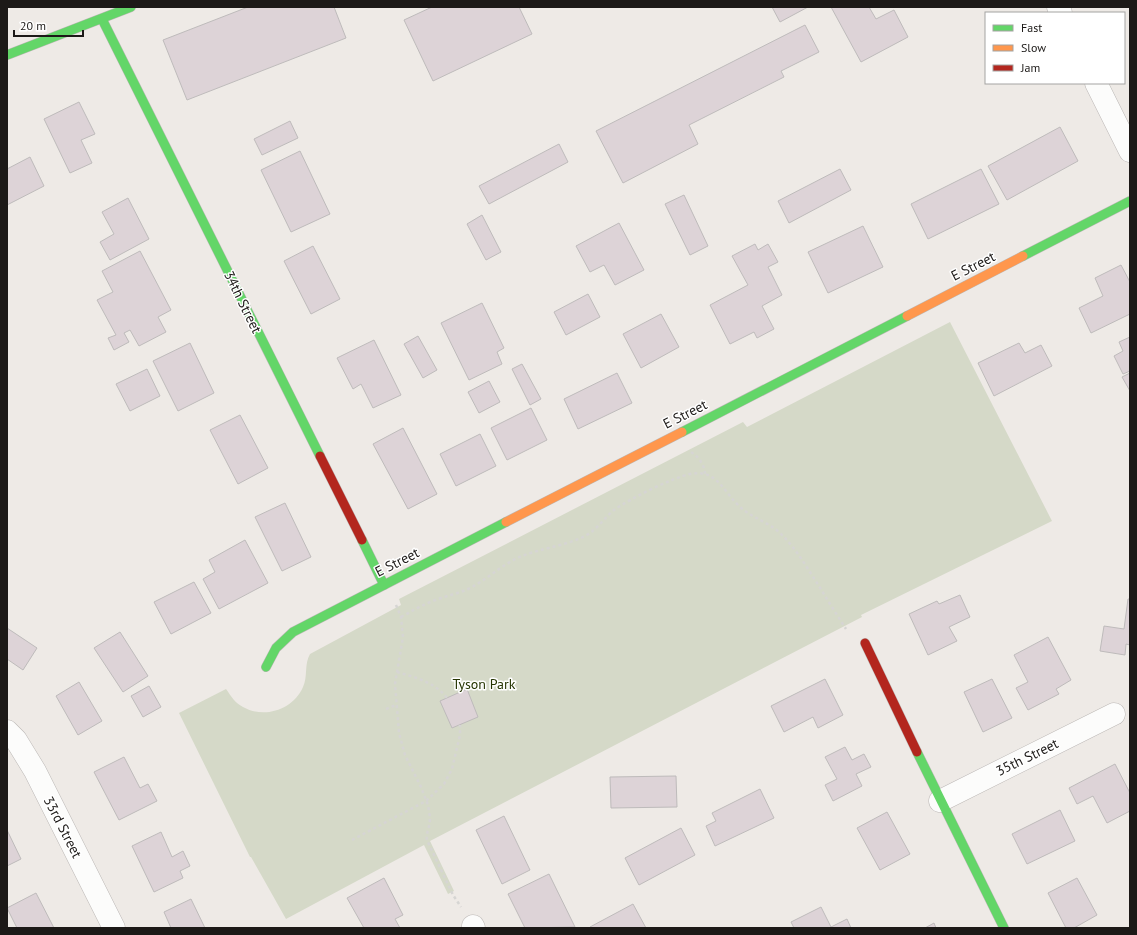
<svg xmlns="http://www.w3.org/2000/svg" width="1137" height="935" viewBox="0 0 1137 935" font-family="'PT Sans',sans-serif">
<rect width="100%" height="100%" fill="#eeeae6"/>
<path fill="#d5d9c8" d="M950 322 1052 521 861 615 862 617 430 841 454 891 448 894 424 845 286 919 251 857H250L179 713 226 689C231 696 235 703 243 707 264 719 293 710 303 687 308 677 304 664 310 654L401 605 399 599 743 422 747 427Z"/>
<g fill="#ddd3d7" stroke="#bebbbb">
<polygon points="248,7 334,7 346,38 187,100 163,40"/>
<polygon points="432,7 519,7 532,34 433,81 404,20"/>
<polygon points="772,7 808,7 780,22"/>
<polygon points="831,7 869,7 876,19 894,10 908,37 861,62"/>
<polygon points="805,25 819,52 781,71 784,77 689,125 698,144 623,183 596,131"/>
<polygon points="79,102 95,134 81,140 92,163 70,173 44,119"/>
<polygon points="290,121 298,138 262,155 254,139"/>
<polygon points="1060,127 1078,161 1007,200 988,166"/>
<polygon points="559,144 568,162 489,204 479,186"/>
<polygon points="300,151 330,214 291,232 261,170"/>
<polygon points="30,157 44,186 7,205 7,169"/>
<polygon points="840,169 851,190 789,223 778,201"/>
<polygon points="981,169 999,204 928,239 911,204"/>
<polygon points="684,195 708,246 690,255 665,204"/>
<polygon points="128,198 149,239 110,260 100,242 114,234 102,212"/>
<polygon points="482,215 501,252 486,260 467,224"/>
<polygon points="619,223 644,270 615,285 604,265 590,272 576,246"/>
<polygon points="863,226 883,267 828,293 808,252"/>
<polygon points="755,244 758,250 768,244 778,262 768,267 782,295 762,306 774,329 757,338 754,332 730,344 710,305 748,285 732,256"/>
<polygon points="313,246 340,299 311,314 284,261"/>
<polygon points="140,251 171,310 158,317 166,332 139,346 130,330 124,333 129,342 114,350 108,338 116,335 97,300 113,292 102,271"/>
<polygon points="1121,265 1130,282 1130,314 1091,333 1079,308 1103,296 1095,278"/>
<polygon points="588,294 600,317 566,335 554,312"/>
<polygon points="482,303 504,348 497,352 502,364 469,380 441,323"/>
<polygon points="661,314 679,347 641,368 623,334"/>
<polygon points="418,336 437,370 423,378 404,344"/>
<polygon points="1130,337 1130,371 1123,374 1114,356 1123,351 1119,342"/>
<polygon points="374,340 401,395 373,408 361,384 353,389 337,358"/>
<polygon points="190,343 214,393 178,411 153,361"/>
<polygon points="1019,343 1025,353 1041,345 1052,366 994,396 978,363"/>
<polygon points="522,364 541,399 530,405 512,369"/>
<polygon points="147,369 160,396 130,411 116,384"/>
<polygon points="617,373 632,403 578,429 564,399"/>
<polygon points="1130,373 1130,391 1122,377"/>
<polygon points="489,381 500,402 479,413 468,392"/>
<polygon points="531,408 547,440 507,460 491,428"/>
<polygon points="240,415 268,468 238,484 210,430"/>
<polygon points="403,428 437,494 408,509 373,444"/>
<polygon points="480,434 496,466 456,486 440,454"/>
<polygon points="285,503 311,557 282,571 255,517"/>
<polygon points="245,540 268,583 219,609 203,579 215,572 209,560"/>
<polygon points="194,582 211,613 171,634 154,602"/>
<polygon points="960,595 970,617 949,627 957,641 928,655 909,614 937,601 939,604"/>
<polygon points="1128,599 1130,599 1130,645 1126,644 1125,655 1100,651 1104,626 1124,629"/>
<polygon points="7,628 37,648 23,670 7,659"/>
<polygon points="120,632 148,676 123,692 94,648"/>
<polygon points="1048,637 1071,680 1056,689 1059,694 1028,710 1016,688 1028,682 1014,655"/>
<polygon points="825,679 843,715 818,728 813,717 784,732 771,706"/>
<polygon points="992,679 1012,718 983,732 964,692"/>
<polygon points="79,682 102,721 78,735 56,696"/>
<polygon points="149,686 161,707 143,717 131,696"/>
<polygon points="467,689 478,717 452,728 440,701"/>
<polygon points="845,747 852,760 864,754 871,767 856,774 862,786 833,801 825,785 837,779 825,757"/>
<polygon points="124,757 140,788 148,784 157,801 119,820 94,772"/>
<polygon points="1115,764 1130,793 1130,811 1107,823 1093,796 1077,804 1069,788"/>
<polygon points="676,776 677,807 611,808 610,777"/>
<polygon points="760,789 774,818 715,846 706,826 716,821 712,813"/>
<polygon points="1060,810 1075,841 1027,864 1012,834"/>
<polygon points="887,812 910,854 880,870 857,828"/>
<polygon points="504,816 530,870 502,884 476,830"/>
<polygon points="681,828 695,855 639,885 625,858"/>
<polygon points="7,830 21,859 7,866"/>
<polygon points="161,832 172,857 183,851 190,866 180,871 183,878 154,892 132,846"/>
<polygon points="549,874 575,927 525,928 508,894"/>
<polygon points="384,878 403,915 395,919 400,928 364,928 347,898"/>
<polygon points="1077,878 1097,915 1074,928 1066,928 1048,893"/>
<polygon points="36,893 54,928 17,928 7,908"/>
<polygon points="191,899 205,928 171,928 164,912"/>
<polygon points="633,904 646,928 591,928 590,927"/>
<polygon points="821,907 831,927 847,919 851,928 794,928 791,922"/>
<polygon points="934,923 936,928 925,928"/>
</g>
<g fill="none" stroke-linecap="round" stroke-linejoin="round">
<defs>
<g id="street">
<polyline points="1058,7 1061,13"/>
<polyline points="1096,83 1130,151"/>
<polyline points="7,731 16,740 35,771 114,928"/>
<polyline points="940,801 1114,714"/>
<polyline points="473,926 474,928"/>
</g>
<g id="fast">
<polyline points="102,19 320,456"/>
<polyline points="7,55 131,7"/>
<polyline points="1023,256 1130,201"/>
<polyline points="682,432 907,316"/>
<polyline points="362,540 384,585"/>
<polyline points="266,667 276,648 293,632 506,522"/>
<polyline points="917,752 1004,928"/>
</g>
<g id="slow">
<polyline points="907,316 1023,256"/>
<polyline points="506,522 682,432"/>
</g>
<g id="jam">
<polyline points="320,456 362,540"/>
<polyline points="865,643 917,752"/>
</g>
</defs>
<use href="#street" stroke="#bcb8b6" stroke-width="23"/>
<use href="#fast" stroke="#bcb8b6" stroke-width="10"/>
<use href="#slow" stroke="#bcb8b6" stroke-width="10"/>
<use href="#jam" stroke="#bcb8b6" stroke-width="10"/>
<g stroke="#d6d5d3" stroke-width="2.5" stroke-dasharray="3 3" stroke-linecap="butt">
<path d="M691 452C699 457 704 464 705 474"/>
<path d="M396 605 401 617 403 637 395 684 399 733 405 755 421 787 428 805C429 812 431 819 429 826 428 831 426 835 427 840L453 895 461 907"/>
<path d="M401 617C412 611 422 605 433 601 445 596 457 594 468 589 487 580 502 564 522 556 542 548 565 546 585 536 597 530 604 518 614 510 629 499 672 478 690 474 716 469 722 489 737 504 749 517 767 521 780 533 796 548 807 568 819 586 828 601 837 615 846 629"/>
<path d="M397 672C414 677 435 682 447 698"/>
<polyline points="386,709 396,705"/>
<polyline points="352,840 426,801 444,784 452,769 460,735 460,725"/>
</g>
<use href="#street" stroke="#fcfcfb" stroke-width="22"/>
<use href="#fast" stroke="#63d668" stroke-width="9"/>
<use href="#slow" stroke="#ff974d" stroke-width="9"/>
<use href="#jam" stroke="#b3261e" stroke-width="9"/>
</g>
<g text-anchor="middle" dominant-baseline="central" stroke-width="3" stroke-linejoin="round" paint-order="stroke">
<g font-size="14" fill="#1c1917" stroke="#fff">
<text transform="translate(973 266) rotate(-27)">E Street</text>
<text transform="translate(243 302) rotate(64)">34th Street</text>
<text transform="translate(685 414) rotate(-27)">E Street</text>
<text transform="translate(397 562) rotate(-27)">E Street</text>
<text transform="translate(1027 757) rotate(-26)">35th Street</text>
<text transform="translate(63 827) rotate(63)">33rd Street</text>
</g>
<g font-size="14" fill="#253402" stroke="#fff">
<text x="484" y="684">Tyson Park</text>
</g>
</g>
<rect width="1137" height="935" fill="none" stroke="#1c1917" stroke-width="16"/>
<rect x="985" y="12" width="140" height="72" fill="#ffffff" stroke="#a4a3a2"/>
<rect x="993" y="25" width="20" height="6" fill="#63d668" stroke="#a4a3a2"/>
<text x="1021" y="32" font-size="12" fill="#1c1917">Fast</text>
<rect x="993" y="45" width="20" height="6" fill="#ff974d" stroke="#a4a3a2"/>
<text x="1021" y="52" font-size="12" fill="#1c1917">Slow</text>
<rect x="993" y="65" width="20" height="6" fill="#b3261e" stroke="#a4a3a2"/>
<text x="1021" y="72" font-size="12" fill="#1c1917">Jam</text>
<path d="M14 30v6h69v-6" fill="none" stroke="#1c1917" stroke-width="2"/>
<text x="20" y="30" font-size="12" fill="#1c1917" stroke="#ffffff" stroke-width="3" paint-order="stroke">20 m</text>
</svg>
